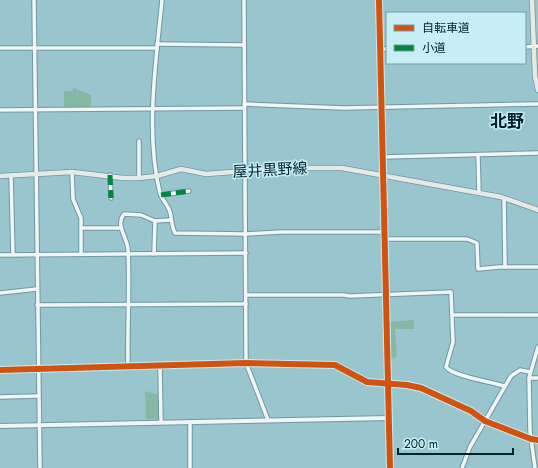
<svg xmlns="http://www.w3.org/2000/svg" width="538" height="468" viewBox="0 0 538 468" font-family="Jost,'Noto Sans JP',sans-serif">
<rect width="100%" height="100%" fill="#99c5ce"/>
<g fill="#86b9a5">
<polygon points="73,88 91,95 91,108 64,107 64,91 73,91"/>
<polygon points="414,320 414,329 395,329 397,357 390,358 389,322"/>
<polygon points="145,391 159,395 159,419 146,419"/>
</g>
<g fill="none" stroke-linecap="round" stroke-linejoin="round">
<defs>
<g id="minor">
<polyline points="34,0 40,468"/>
<path d="M162 0C156 61 145 133 160 193 162 200 168 205 170 212 172 219 171 225 175 233L245 234 281 232H385"/>
<polyline points="244,0 246,363 268,420"/>
<polyline points="157,44 244,45"/>
<polyline points="525,47 538,46"/>
<polyline points="0,48 157,48"/>
<polyline points="381,49 387,49"/>
<polyline points="244,104 344,108 538,104"/>
<polyline points="0,110 244,108"/>
<polyline points="478,155 479,193"/>
<polyline points="383,157 538,153"/>
<polyline points="72,172 73,199 81,218 81,254"/>
<polyline points="110,175 111,198"/>
<polyline points="11,176 13,255"/>
<polyline points="139,178 139,141"/>
<polyline points="161,195 189,191"/>
<polyline points="504,198 505,267"/>
<polyline points="155,221 170,220"/>
<polyline points="82,228 121,228"/>
<polyline points="385,239 467,239 477,243 478,269 499,267 538,267"/>
<polyline points="0,255 246,253"/>
<polyline points="0,293 37,289"/>
<path d="M246 295H344L350 296 451 292 453 342 446 367C452 376 492 382 504 386"/>
<polyline points="37,305 246,304"/>
<polyline points="453,315 538,315"/>
<path d="M128 367C127 328 130 288 128 249 127 237 115 225 124 214L141 215 155 221 154 254"/>
<polyline points="160,367 161,422"/>
<polyline points="0,370 246,363 335,365 367,382 407,385 421,388 471,411 485,421 531,439 538,440"/>
<polyline points="529,378 538,378"/>
<polyline points="0,397 38,396"/>
<polyline points="190,422 190,468"/>
<polyline points="462,468 470,447 511,376 520,370 530,372"/>
<polyline points="535,468 530,431 529,378 538,347"/>
</g>
<g id="tertiary">
<polyline points="379,0 390,468"/>
<polyline points="0,426 389,418"/>
</g>
<g id="secondary">
<polyline points="532,0 535,76 538,90"/>
<polyline points="0,176 72,172 123,178 139,178 157,176 181,169 206,174 285,168 342,168 501,197 538,210"/>
</g>
</defs>
<use href="#minor" stroke="#73979e" stroke-width="5.5"/>
<use href="#tertiary" stroke="#73979e" stroke-width="6"/>
<use href="#secondary" stroke="#73979e" stroke-width="6"/>
<use href="#minor" stroke="#f0f6f8" stroke-width="3.5"/>
<use href="#tertiary" stroke="#f0f6f8" stroke-width="4"/>
<use href="#secondary" stroke="#e5eae6" stroke-width="4.5"/>
<g stroke="#00873e" stroke-width="5" stroke-dasharray="10 5" stroke-linecap="butt">
<polyline points="110,175 111,198"/>
<polyline points="161,195 189,191"/>
</g>
<defs>
<g id="cycleway">
<polyline points="379,0 390,468"/>
<polyline points="0,370 246,363 335,365 367,382 407,385 421,388 471,411 485,421 531,439 538,440"/>
</g>
</defs>
<use href="#cycleway" stroke="#c7eef5" stroke-width="8"/>
<use href="#cycleway" stroke="#d1530f" stroke-width="6"/>
</g>
<g text-anchor="middle" dominant-baseline="central" stroke-width="3" stroke-linejoin="round" paint-order="stroke">
<g font-size="15" fill="#002127" stroke="#c7eef5">
<text transform="translate(270 170) rotate(-3)">屋井黒野線</text>
</g>
<g font-size="17" font-weight="bold" fill="#002127" stroke="#c7eef5">
<text x="507" y="121">北野</text>
</g>
</g>
<rect x="386" y="12" width="140" height="52" fill="#c7eef5" stroke="#779ca3"/>
<rect x="394" y="25" width="20" height="6" fill="#d1530f" stroke="#779ca3"/>
<text x="422" y="32" font-size="12" fill="#002127">自転車道</text>
<rect x="394" y="45" width="20" height="6" fill="#00873e" stroke="#779ca3"/>
<text x="422" y="52" font-size="12" fill="#002127">小道</text>
<path d="M398 448v6h115v-6" fill="none" stroke="#002127" stroke-width="2"/>
<text x="404" y="448" font-size="12" fill="#002127" stroke="#c7eef5" stroke-width="3" paint-order="stroke">200 m</text>
</svg>
